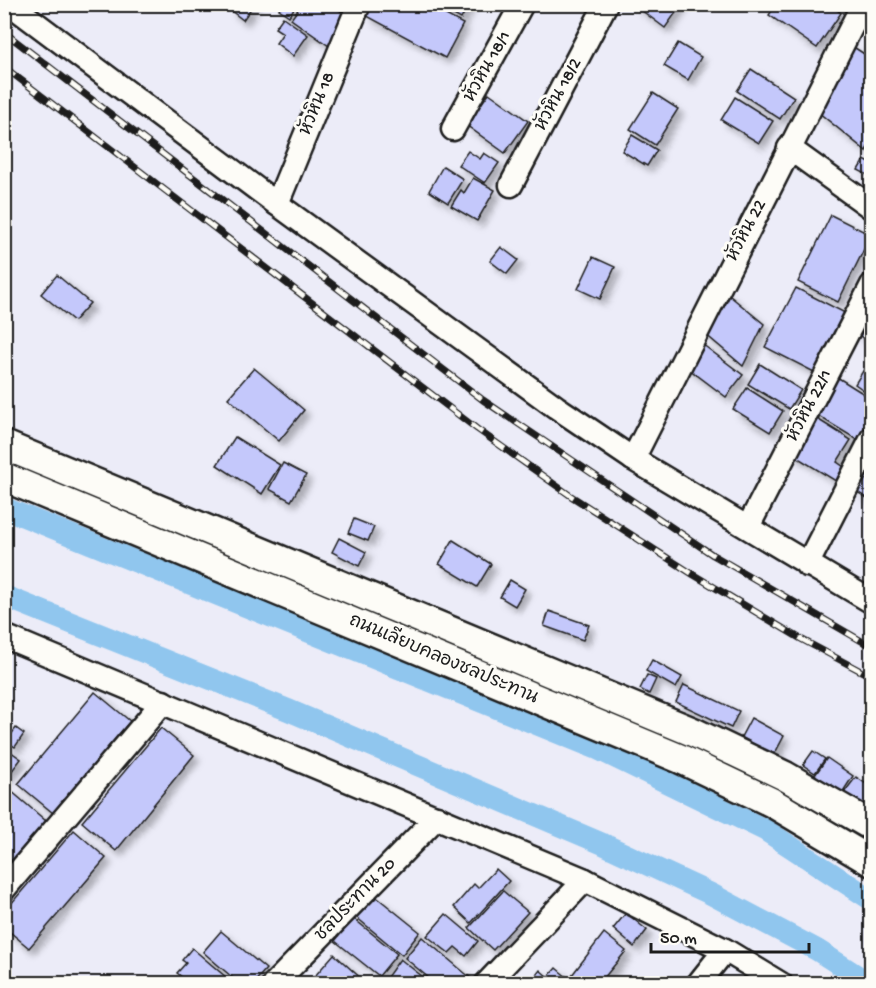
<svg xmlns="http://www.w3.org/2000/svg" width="876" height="988" viewBox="0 0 876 988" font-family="'Gochi Hand','Playpen Sans Thai',sans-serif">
<defs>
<filter id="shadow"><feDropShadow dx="5.5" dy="5.5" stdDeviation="3" flood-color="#0004"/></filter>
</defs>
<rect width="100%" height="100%" fill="#ececf8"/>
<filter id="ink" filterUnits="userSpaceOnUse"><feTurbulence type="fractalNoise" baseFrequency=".0167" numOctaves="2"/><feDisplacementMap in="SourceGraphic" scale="12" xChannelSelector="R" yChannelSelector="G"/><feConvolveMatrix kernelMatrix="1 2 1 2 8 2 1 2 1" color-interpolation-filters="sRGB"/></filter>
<g filter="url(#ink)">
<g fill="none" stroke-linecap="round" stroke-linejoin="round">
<g stroke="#90c6ee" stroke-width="22">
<polyline points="4,508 598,749 765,830 872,900"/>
<polyline points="4,596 288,710 603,844 711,894 817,950 870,984"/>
</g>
</g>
<g fill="#c4c8fb" stroke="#1c1c1c" stroke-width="1.5" filter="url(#shadow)">
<polygon points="234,4 254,4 243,20 230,10"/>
<polygon points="282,4 291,4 295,7 289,16 279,9"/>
<polygon points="302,4 343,4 339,10 349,17 329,46 291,19"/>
<polygon points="373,4 425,4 463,24 445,58 367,16"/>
<polygon points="434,4 469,4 461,19"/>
<polygon points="633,4 682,4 665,28"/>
<polygon points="776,4 829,4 841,13 817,48 769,15"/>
<polygon points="283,17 308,35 293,56 276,43 283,33 275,28"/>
<polygon points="678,43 701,57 688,80 664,66"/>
<polygon points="852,46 872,59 872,139 866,151 818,112"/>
<polygon points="751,69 794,97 780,119 737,91"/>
<polygon points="489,93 528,121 505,153 466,125"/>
<polygon points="653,93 678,109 655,145 630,129"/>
<polygon points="735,97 773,121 759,143 721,120"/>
<polygon points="632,135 657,150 647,166 622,151"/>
<polygon points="468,151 480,159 484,153 499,163 485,183 458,165"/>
<polygon points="864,160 872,164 872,177 858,170"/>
<polygon points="443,166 463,179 448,203 429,191"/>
<polygon points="473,178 495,190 477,221 451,206 461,190 464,193"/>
<polygon points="831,215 871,235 838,302 798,282"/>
<polygon points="501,247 518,260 507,274 490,261"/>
<polygon points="593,257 615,267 600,299 578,289"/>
<polygon points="57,275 90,303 74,321 41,294"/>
<polygon points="796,288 851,316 820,375 765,347"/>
<polygon points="724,291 764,324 743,366 704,333"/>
<polygon points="872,313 872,344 857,334"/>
<polygon points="702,344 743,375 726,397 685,366"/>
<polygon points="760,364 801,390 789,409 748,384"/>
<polygon points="866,366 872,370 872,380 865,391 855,384"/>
<polygon points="254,368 304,410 279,441 228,398"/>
<polygon points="837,377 872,399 872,424 861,442 815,414"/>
<polygon points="747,388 783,411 770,432 733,409"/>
<polygon points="814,417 851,440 837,462 847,469 839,483 790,453"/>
<polygon points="235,437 280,465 262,494 217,465"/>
<polygon points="283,463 306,475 291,501 269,489"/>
<polygon points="872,468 872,501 857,492"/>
<polygon points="354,519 374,527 368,541 348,533"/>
<polygon points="339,538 366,552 359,566 332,552"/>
<polygon points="453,540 491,564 477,587 439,564"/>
<polygon points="510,580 525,589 515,606 500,597"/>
<polygon points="549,611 589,625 583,640 544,626"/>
<polygon points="652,660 682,677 676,688 646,671"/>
<polygon points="647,675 656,679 649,694 640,689"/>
<polygon points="684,685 739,711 731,728 676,702"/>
<polygon points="95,692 130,721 53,813 18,784"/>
<polygon points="751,718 784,736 774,755 741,737"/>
<polygon points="16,728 24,734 15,747 6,741"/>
<polygon points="161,728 194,755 116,851 82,822"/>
<polygon points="4,747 21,759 4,781"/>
<polygon points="813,751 825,759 815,773 803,765"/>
<polygon points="827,758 853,776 842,793 815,775"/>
<polygon points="856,777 872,788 871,814 843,794"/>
<polygon points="10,790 46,821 4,869 4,797"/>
<polygon points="74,830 106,858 29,948 4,927 4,912"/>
<polygon points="496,869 509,881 471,923 454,907 474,884 478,888"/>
<polygon points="503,891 528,912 493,950 469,928"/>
<polygon points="374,895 420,932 402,955 356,917"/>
<polygon points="626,913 647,930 634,947 613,929"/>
<polygon points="446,914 478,941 466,956 455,947 449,953 427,936"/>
<polygon points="353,918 397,954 379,976 335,941"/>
<polygon points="221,931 266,969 253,984 240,984 203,952"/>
<polygon points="604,933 626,951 599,984 582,984 572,975"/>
<polygon points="422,937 472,979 468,984 436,984 405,958"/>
<polygon points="192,948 234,984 190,984 177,973 186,963 182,960"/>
<polygon points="334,954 365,982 364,984 308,984"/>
<polygon points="400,959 432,984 382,984"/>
<polygon points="556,968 575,984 529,984 540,970 548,977"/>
</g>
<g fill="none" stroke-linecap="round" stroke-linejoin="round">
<defs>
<g id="minor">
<polyline points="10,4 277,204 556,407 633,459 872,602"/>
<polyline points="453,129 522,4"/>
<polyline points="789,148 872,208"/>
<polyline points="511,185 606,4"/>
<polyline points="277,204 359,4"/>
<polyline points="633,459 863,4"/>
<polyline points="748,527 872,285"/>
<polyline points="807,565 872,438"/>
<polyline points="4,636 585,880 725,950 781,984"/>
<polyline points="4,889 163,702"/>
<polyline points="274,984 437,817"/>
<polyline points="486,984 585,880"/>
<polyline points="698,984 725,950"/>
</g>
<g id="tertiary">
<polyline points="4,445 693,732 785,776 872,826"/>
<polyline points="4,477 681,759 771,802 872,862"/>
</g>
</defs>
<use href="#minor" stroke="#1c1c1c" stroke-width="27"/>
<use href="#tertiary" stroke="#1c1c1c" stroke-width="33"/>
<use href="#minor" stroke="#fdfcf7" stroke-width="22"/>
<use href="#tertiary" stroke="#fdfcf7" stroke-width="28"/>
<defs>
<g id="rail">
<polyline points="4,32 483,400 713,555 872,647"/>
<polyline points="4,67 477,429 571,496 694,575 801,639 872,677"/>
</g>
</defs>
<use href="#rail" stroke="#1c1c1c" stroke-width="7"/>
<use href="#rail" stroke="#fdfcf7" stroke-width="4.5" stroke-dasharray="14" stroke-linecap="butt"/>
</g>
</g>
<g text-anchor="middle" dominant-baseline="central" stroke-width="6" stroke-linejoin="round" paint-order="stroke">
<g font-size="18" fill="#1c1c1c" stroke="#fdfcf7">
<text transform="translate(488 67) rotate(-61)">หัวหิน 18/1</text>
<text transform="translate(559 95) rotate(-62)">หัวหิน 18/2</text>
<text transform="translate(318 104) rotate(-68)">หัวหิน 18</text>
<text transform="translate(747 231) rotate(-63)">หัวหิน 22</text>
<text transform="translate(810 406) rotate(-63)">หัวหิน 22/1</text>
<text transform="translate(443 660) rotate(23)">ถนนเลียบคลองชลประทาน</text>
<text transform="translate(356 900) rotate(-46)">ชลประทาน 20</text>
</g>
</g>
<rect width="876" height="988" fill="none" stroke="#fdfcf7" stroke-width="24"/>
<rect x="12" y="12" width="852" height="964" fill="none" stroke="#1c1c1c" stroke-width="2" filter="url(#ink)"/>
<path d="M651 943v9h158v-9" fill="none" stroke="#1c1c1c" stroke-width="3"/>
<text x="660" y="943" font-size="18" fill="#1c1c1c" stroke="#fdfcf7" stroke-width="4.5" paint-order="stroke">50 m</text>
</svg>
